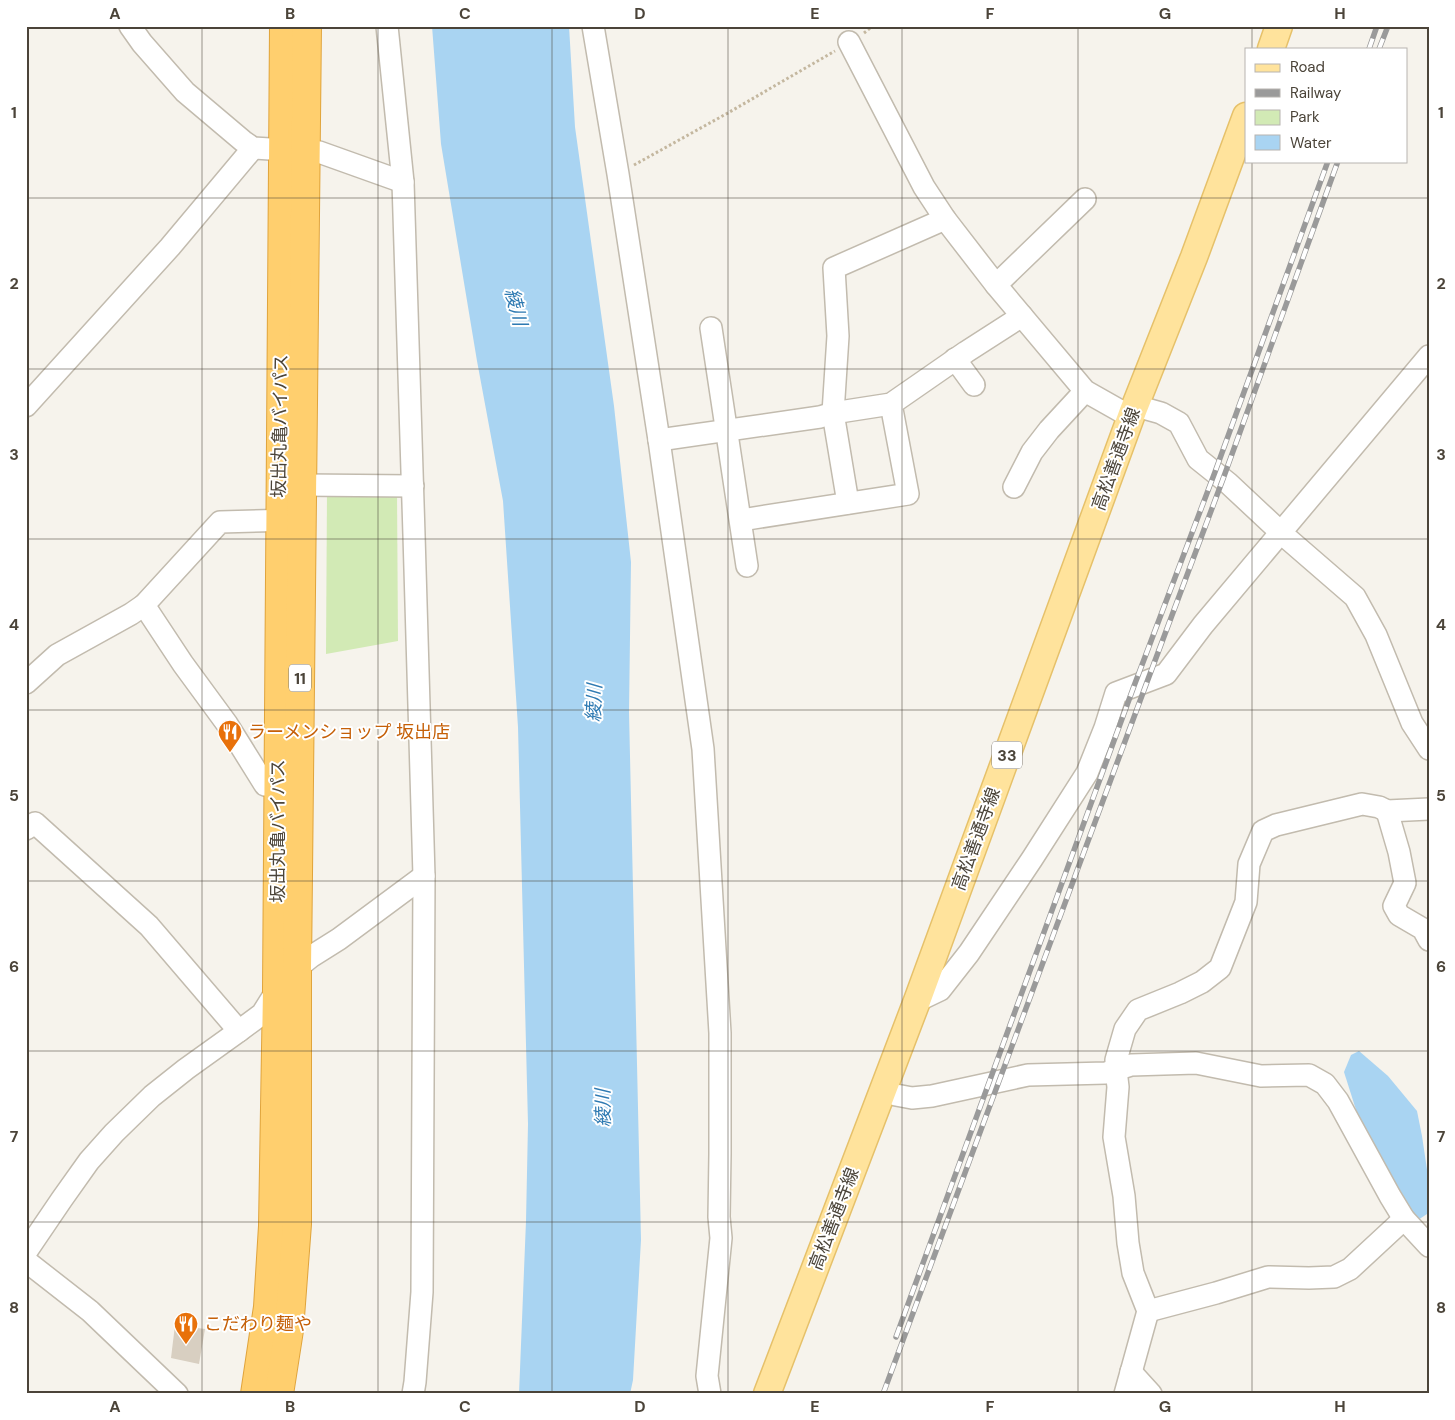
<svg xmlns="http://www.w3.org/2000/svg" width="1455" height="1420" viewBox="0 0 1455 1420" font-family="'DM Sans','Noto Sans JP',sans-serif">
<rect width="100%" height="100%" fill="#f6f3ec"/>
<polygon fill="#d2eab5" points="327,491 397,491 398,641 326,654"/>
<g fill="#a9d4f2">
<polygon points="432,26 569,26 575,127 614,406 631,562 629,712 641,1240 633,1380 630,1394 519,1394 526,1221 528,1124 518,727 503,501 477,361 441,144"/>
<polygon points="1359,1051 1388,1076 1417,1111 1422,1136 1429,1183 1427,1214 1418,1220 1384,1174 1368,1142 1357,1113 1344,1072 1351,1055"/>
</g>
<polygon fill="#d8cfc1" points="175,1325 205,1329 199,1364 171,1358"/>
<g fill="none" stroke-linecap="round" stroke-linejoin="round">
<defs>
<g id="minor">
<polyline points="130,26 142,43 185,92 243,141 253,148 270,149 306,150 319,152 403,182"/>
<polyline points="387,26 403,182 414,535 424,876 422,1292 415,1382 413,1394"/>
<polyline points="593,26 618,174 659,440 703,749 720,1033 720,1154 719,1217 721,1238 707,1376 710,1394"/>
<polyline points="849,42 924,187 945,219 996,285 1085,391 1131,417"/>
<polyline points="996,285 1085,199"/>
<polyline points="711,328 747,566"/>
<polyline points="955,359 974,385"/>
<polyline points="26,406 170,247 253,148"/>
<polyline points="1136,406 1161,413 1179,423 1198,459 1228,483 1288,539 1355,597 1376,635 1412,723 1429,749"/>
<polyline points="659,440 820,417 833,413 891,404 966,352 1022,316"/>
<polyline points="302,485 413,486"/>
<polyline points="1014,487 1032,452 1049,430 1085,391"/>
<polyline points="848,503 833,413 838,336 834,268 945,219"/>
<polyline points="741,520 908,494 891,404"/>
<polyline points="144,605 183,664 227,724 265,785"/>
<polyline points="26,683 57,655 131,614 144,605 220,522 294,520"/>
<polyline points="1387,811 1399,852 1405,883 1394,906 1399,915 1423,929 1429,940"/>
<polyline points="26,829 35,823 149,926 239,1031"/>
<polyline points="917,1001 940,990 969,953 1032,859 1087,773 1105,728 1116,693 1166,674 1203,625 1429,356"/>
<polyline points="883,1089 896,1095 912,1098 932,1096 1028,1075 1106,1073 1131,1065 1196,1063 1261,1076 1309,1075 1325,1084 1338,1101 1390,1196 1404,1219 1429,1246"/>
<polyline points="26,1252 62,1199 89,1161 114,1133 152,1096 186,1069 239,1031 262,1014 277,990 297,968 312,956 339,939 424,876"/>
<polyline points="26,1261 90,1311 177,1394"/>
<polyline points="1148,1311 1216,1293 1268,1277 1309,1278 1334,1277 1350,1269 1404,1219"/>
<polyline points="1131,1372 1151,1394"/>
<polyline points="1125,1394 1148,1311 1133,1273 1128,1243 1124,1196 1114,1137 1118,1087 1116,1070 1116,1060 1125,1029 1138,1010 1180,993 1202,982 1220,968 1246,902 1249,864 1263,831 1276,825 1362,804 1379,807 1387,811 1429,809"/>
</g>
<g id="major">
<polyline points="1271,49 1279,26"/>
<polyline points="767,1394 917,1001 1133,411 1194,257 1246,116"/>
</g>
<g id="highway">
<polyline points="255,1394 268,1307 273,1226 277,990 284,26"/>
<polyline points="279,1394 289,1330 297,1224 297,968 307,26"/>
</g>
</defs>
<use href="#minor" stroke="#c2bbae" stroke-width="24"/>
<use href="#major" stroke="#e6c16a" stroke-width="29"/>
<use href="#highway" stroke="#e0a43c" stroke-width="30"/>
<g stroke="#c4b79f" stroke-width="3" stroke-dasharray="2.5 2.5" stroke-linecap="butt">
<polyline points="864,33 873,26"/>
<polyline points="634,165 726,114 835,51"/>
</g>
<use href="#minor" stroke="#fff" stroke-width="21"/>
<use href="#major" stroke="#ffe39c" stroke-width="26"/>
<use href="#highway" stroke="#ffcf6e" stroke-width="28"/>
<defs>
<g id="rail">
<polyline points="1369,49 1377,26"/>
<polyline points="1379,49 1388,26"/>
<polyline points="896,1337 1134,686 1215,472 1328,161"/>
<polyline points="883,1394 1147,682 1223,479 1338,161"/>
</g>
</defs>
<use href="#rail" stroke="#9a9a9a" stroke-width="5.5"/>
<use href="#rail" stroke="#fff" stroke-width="4" stroke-dasharray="11" stroke-linecap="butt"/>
</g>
<path fill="none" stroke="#4b4439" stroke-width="1" stroke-opacity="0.55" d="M202 26V1394M378 26V1394M552 26V1394M728 26V1394M902 26V1394M1078 26V1394M1252 26V49M1252 161V1394M26 198H1429M26 369H1429M26 539H1429M26 710H1429M26 881H1429M26 1051H1429M26 1222H1429"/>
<defs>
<symbol id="restaurant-pin" viewBox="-11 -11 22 30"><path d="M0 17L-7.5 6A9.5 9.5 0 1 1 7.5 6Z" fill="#e8710a" stroke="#fff"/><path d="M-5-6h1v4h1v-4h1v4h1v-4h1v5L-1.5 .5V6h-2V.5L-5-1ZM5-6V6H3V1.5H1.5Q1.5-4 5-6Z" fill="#fff"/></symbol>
</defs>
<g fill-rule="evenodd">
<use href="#restaurant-pin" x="216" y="718" width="28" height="38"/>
<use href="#restaurant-pin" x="172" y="1310" width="28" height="38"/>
</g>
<g text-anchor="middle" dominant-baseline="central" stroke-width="4" stroke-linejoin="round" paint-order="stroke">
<g fill="#fff" stroke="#817c74" stroke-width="1">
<rect x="289" y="664.5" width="22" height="27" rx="4"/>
<rect x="992" y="741.5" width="30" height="27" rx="4"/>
</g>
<g font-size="16" font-weight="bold" fill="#4b4439">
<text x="300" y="678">11</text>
<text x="1007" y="755">33</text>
</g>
<g font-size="18" fill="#4b4439" stroke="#fff">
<text transform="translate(280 426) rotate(-89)">坂出丸亀バイパス</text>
<text transform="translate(1116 459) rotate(-70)">高松善通寺線</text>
<text transform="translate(278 831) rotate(-90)">坂出丸亀バイパス</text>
<text transform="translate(976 839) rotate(-70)">高松善通寺線</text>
<text transform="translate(834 1219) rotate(-69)">高松善通寺線</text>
</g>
<g font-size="18" fill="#c56008" stroke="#fff" text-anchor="start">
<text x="248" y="732">ラーメンショップ 坂出店</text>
<text x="204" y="1324">こだわり麺や</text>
</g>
<g font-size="19" font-style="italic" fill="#2e7ab2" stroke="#fff">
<text transform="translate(516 307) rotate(76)">綾川</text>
<text transform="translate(594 703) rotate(-88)">綾川</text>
<text transform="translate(603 1108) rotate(-91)">綾川</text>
</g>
</g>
<rect width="1455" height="1420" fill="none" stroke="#ffffff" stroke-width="55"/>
<rect x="1245" y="48" width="162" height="115" fill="#ffffff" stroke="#b7b4b0"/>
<rect x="1255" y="64" width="25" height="8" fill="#ffe39c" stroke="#b7b4b0"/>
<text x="1290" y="72" font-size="15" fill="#4b4439">Road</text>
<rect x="1255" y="89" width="25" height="8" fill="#9a9a9a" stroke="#b7b4b0"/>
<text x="1290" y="98" font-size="15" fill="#4b4439">Railway</text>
<rect x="1255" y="110" width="25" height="15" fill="#d2eab5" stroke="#b7b4b0"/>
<text x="1290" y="122" font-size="15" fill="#4b4439">Park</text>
<rect x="1255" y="135" width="25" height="15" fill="#a9d4f2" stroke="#b7b4b0"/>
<text x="1290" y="148" font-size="15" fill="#4b4439">Water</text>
<rect x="28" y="28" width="1400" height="1364" fill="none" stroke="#4b4439" stroke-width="2"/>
<g font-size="16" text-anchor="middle" font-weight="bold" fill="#4b4439">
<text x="115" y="19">A</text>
<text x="290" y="19">B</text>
<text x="465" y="19">C</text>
<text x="640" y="19">D</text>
<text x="815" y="19">E</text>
<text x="990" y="19">F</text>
<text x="1165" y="19">G</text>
<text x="1340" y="19">H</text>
<text x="14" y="118">1</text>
<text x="1441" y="118">1</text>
<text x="14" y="289">2</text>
<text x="1441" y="289">2</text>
<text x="14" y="460">3</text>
<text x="1441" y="460">3</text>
<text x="14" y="630">4</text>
<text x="1441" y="630">4</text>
<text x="14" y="801">5</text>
<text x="1441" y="801">5</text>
<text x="14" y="972">6</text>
<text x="1441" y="972">6</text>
<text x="14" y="1142">7</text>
<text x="1441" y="1142">7</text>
<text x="14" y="1313">8</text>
<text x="1441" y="1313">8</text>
<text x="115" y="1412">A</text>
<text x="290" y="1412">B</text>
<text x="465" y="1412">C</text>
<text x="640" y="1412">D</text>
<text x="815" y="1412">E</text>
<text x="990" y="1412">F</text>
<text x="1165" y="1412">G</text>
<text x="1340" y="1412">H</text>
</g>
</svg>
